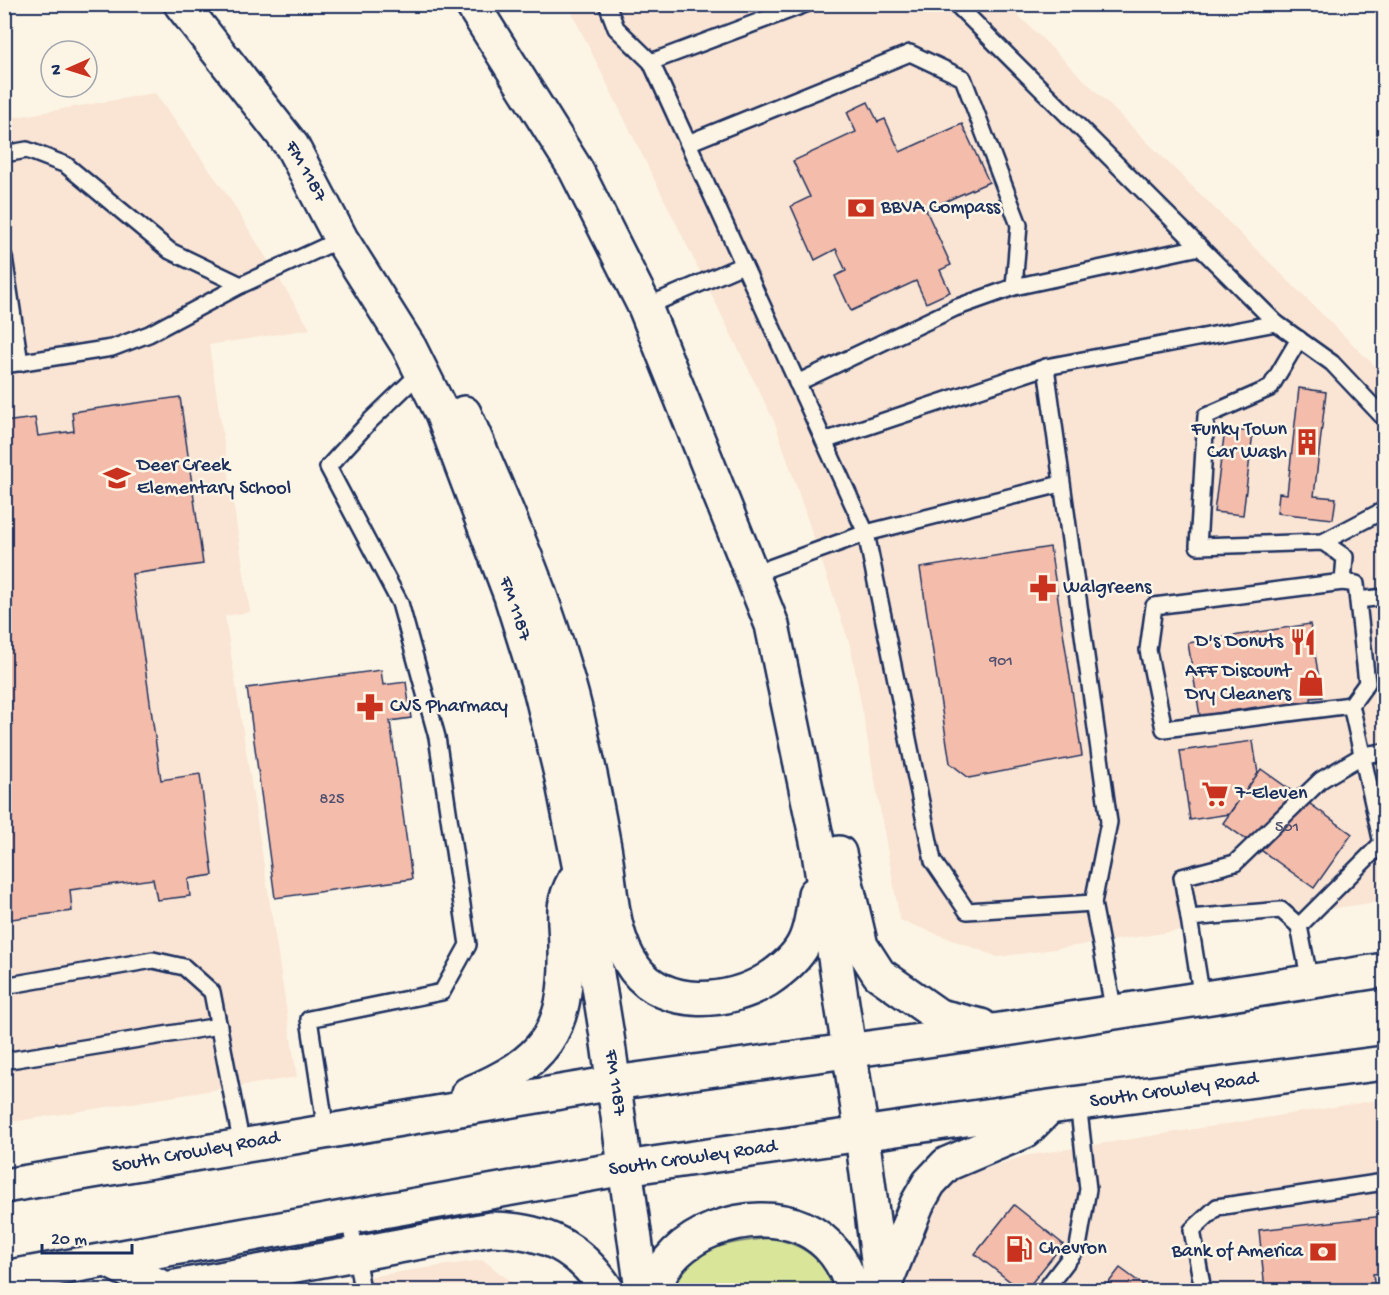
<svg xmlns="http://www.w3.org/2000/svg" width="1389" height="1295" viewBox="0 0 1389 1295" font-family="'Gochi Hand',sans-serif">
<rect width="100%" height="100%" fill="#fcf5e5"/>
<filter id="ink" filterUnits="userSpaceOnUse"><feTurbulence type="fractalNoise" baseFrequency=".0167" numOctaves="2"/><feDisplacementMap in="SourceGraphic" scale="12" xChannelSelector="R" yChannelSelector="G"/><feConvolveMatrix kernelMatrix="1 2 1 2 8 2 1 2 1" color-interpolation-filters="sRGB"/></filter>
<g filter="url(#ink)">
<g fill="#fae4d3">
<polygon points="568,5 1008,5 1384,375 1384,901 998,957 900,920 851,648 775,423"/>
<polygon points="155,93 230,199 310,329 209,345 250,612 225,616 297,1077 5,1123 5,119"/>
<polygon points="1384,1099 1384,1290 908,1290 908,1267 939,1192 962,1177 1024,1156"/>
<polygon points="483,1260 522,1290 283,1290 426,1268"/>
</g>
<path fill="#d9e598" stroke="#7a8a7b" stroke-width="1.5" d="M769 1238C801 1243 825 1259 836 1290H669C682 1247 730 1243 769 1238Z"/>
<g fill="#f4bcaa" stroke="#1b2f5e" stroke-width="1.5">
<polygon points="868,102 878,122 885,119 900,152 962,124 989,182 926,210 951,265 940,270 950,292 926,303 916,281 851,311 835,276 846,271 836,249 815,260 791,206 810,197 793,161 856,132 847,112"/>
<polygon points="1299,388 1326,392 1314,496 1336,498 1333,519 1277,513 1279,493 1287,494"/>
<polygon points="180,397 203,564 132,574 161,780 200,774 213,875 188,879 190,896 157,900 153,879 70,890 72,911 4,920 4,422 35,418 38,436 74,431 72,412"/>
<polygon points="1225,429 1253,432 1243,515 1214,512"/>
<polygon points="1050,547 1082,756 969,778 950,763 920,568"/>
<polygon points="1310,624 1322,697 1311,698 1312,707 1258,716 1256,707 1200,716 1188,643"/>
<polygon points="381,670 383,685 406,682 411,718 390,721 412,879 275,898 247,688"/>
<polygon points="1253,741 1258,774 1229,814 1190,820 1180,751"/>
<polygon points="1261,769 1352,834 1314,888 1223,823"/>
<polygon points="1014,1205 1063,1244 1026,1290 1021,1290 975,1254"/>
<polygon points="1384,1216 1384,1273 1373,1274 1375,1290 1265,1290 1259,1230"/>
<polygon points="1120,1268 1150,1290 1103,1290"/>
</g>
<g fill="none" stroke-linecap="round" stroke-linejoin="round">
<defs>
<g id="lane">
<polyline points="607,4 616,28 651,62 866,533 750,575"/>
<polyline points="956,4 1276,323"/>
<polyline points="651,62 806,4"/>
<polyline points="688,143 910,53 963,78 1019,225 1014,287"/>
<polyline points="4,154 27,150 66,165 170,251 241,285"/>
<polyline points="4,257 20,363"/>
<polyline points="645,307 743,265"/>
<polyline points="1299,339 1270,388 1206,416 1198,546 1323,542 1345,557 1343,582 1154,606 1148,650 1164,729 1351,705 1382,843 1299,926 1310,982"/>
<polyline points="4,365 112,348 149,334 241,285 341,239"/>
<polyline points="797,383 955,308 1014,287 1200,247"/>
<polyline points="824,441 1046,367"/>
<polyline points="1061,484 866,533 933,861 967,911 1093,903 1109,822 1046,367 1276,323 1332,363 1384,418"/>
<polyline points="1323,542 1384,510"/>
<polyline points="1343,582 1356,584 1367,683 1351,705"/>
<polyline points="1358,600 1384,597"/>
<polyline points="1093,903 1114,1012"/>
<polyline points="1189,918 1182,877 1235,863 1321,780 1363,755 1384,752"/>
<polyline points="4,986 153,960 184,967 212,992 242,1146"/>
<polyline points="1202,999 1189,918 1281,910 1299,926"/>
<polyline points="4,1061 219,1026"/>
<polyline points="326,1131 309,1019 442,992 468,945 437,737 400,603 328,467 371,420 421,372"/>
<polyline points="349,1216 362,1290"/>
<polyline points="1045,1290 1078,1247 1088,1189 1078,1103"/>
<polyline points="1203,1290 1192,1230 1217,1207 1384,1182"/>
</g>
<g id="secondary">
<polyline points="181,4 292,146 341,239 409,347 442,413 511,596 541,692 562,778 580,869 607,1036 642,1290"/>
<polyline points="472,4 576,170 645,307 772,625 818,846 862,1135 882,1290"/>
<path d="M464 413C505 506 546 598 572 697 585 746 595 797 604 847 611 886 610 936 635 969 665 1009 729 1004 767 980 805 955 811 937 815 894"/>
<polyline points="839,853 861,946 879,974 939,1016 981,1026"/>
<path d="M468 1094C544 1062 568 1034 566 948 566 920 560 906 574 881"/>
<polyline points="4,1186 614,1083 1000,1030 1384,970"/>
<path d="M109 1261 165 1289 491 1229C544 1230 578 1246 607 1290"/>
<polyline points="4,1278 625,1168 1049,1107 1384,1063"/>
<polyline points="883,1289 917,1204 929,1183 947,1164 1025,1131 1047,1109"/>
<path d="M655 1290C667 1233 752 1205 803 1228 829 1240 846 1263 852 1290"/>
</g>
</defs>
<use href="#lane" stroke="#1b2f5e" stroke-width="20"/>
<use href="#secondary" stroke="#1b2f5e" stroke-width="38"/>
<use href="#lane" stroke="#fcf5e5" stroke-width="15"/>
<use href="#secondary" stroke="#fcf5e5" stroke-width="33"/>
</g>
</g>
<defs>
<symbol id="bank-bare" viewBox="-9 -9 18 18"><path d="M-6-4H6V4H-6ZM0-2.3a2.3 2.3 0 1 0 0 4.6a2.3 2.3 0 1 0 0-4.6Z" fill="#c8321e" stroke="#fcf5e5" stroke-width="2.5" paint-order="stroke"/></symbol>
<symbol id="building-bare" viewBox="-9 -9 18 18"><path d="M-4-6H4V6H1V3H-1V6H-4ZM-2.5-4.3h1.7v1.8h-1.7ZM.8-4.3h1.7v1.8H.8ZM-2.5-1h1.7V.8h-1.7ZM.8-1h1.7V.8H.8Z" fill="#c8321e" stroke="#fcf5e5" stroke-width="2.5" paint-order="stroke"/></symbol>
<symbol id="school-bare" viewBox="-9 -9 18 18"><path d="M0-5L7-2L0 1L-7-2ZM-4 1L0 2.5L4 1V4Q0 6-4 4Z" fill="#c8321e" stroke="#fcf5e5" stroke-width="2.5" paint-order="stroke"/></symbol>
<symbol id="pharmacy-bare" viewBox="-9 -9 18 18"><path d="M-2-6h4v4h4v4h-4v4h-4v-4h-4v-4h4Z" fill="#c8321e" stroke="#fcf5e5" stroke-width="2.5" paint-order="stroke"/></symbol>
<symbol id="restaurant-bare" viewBox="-9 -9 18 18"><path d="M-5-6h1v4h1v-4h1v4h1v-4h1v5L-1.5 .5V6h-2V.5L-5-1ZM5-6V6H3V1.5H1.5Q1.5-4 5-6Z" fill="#c8321e" stroke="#fcf5e5" stroke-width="2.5" paint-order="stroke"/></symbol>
<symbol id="shop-bare" viewBox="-9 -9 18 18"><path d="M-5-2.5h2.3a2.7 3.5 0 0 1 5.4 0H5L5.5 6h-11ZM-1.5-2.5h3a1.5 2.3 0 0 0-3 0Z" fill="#c8321e" stroke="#fcf5e5" stroke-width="2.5" paint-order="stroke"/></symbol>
<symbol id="supermarket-bare" viewBox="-9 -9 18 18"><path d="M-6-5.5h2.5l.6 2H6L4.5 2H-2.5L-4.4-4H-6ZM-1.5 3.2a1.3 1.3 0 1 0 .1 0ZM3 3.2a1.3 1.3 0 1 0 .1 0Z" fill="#c8321e" stroke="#fcf5e5" stroke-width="2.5" paint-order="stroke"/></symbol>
<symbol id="fuel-bare" viewBox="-9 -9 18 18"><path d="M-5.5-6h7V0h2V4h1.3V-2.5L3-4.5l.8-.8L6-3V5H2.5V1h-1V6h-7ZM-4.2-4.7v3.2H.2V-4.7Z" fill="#c8321e" stroke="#fcf5e5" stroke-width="2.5" paint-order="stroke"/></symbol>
</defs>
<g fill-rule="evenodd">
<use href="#bank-bare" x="842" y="189" width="38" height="38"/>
<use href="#building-bare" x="1288" y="423" width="38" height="38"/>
<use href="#school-bare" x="98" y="459" width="38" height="38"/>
<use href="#pharmacy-bare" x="1024" y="569" width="38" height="38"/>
<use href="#restaurant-bare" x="1284" y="623" width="38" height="38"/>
<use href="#shop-bare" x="1292" y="664" width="38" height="38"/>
<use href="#pharmacy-bare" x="351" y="688" width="38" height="38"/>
<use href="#supermarket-bare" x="1196" y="775" width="38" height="38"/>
<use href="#fuel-bare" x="1000" y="1230" width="38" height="38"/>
<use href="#bank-bare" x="1304" y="1233" width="38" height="38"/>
</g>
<g text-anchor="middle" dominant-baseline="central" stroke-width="5" stroke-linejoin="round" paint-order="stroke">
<g font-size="16" fill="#515271">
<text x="1001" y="662">901</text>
<text x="332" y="800">825</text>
<text x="1287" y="828">501</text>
</g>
<g font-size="20" fill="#1b2f5e" stroke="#fcf5e5">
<text transform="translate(305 172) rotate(61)">FM 1187</text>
<text transform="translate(514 609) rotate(71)">FM 1187</text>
<text transform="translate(614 1083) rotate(82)">FM 1187</text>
<text transform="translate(1174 1091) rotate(-8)">South Crowley Road</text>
<text transform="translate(196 1153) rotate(-10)">South Crowley Road</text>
<text transform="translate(693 1159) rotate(-8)">South Crowley Road</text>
</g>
<g font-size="20" fill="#1b2f5e" stroke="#fcf5e5" text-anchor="start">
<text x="881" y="208">BBVA Compass</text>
<text x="1287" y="430" text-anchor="end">Funky Town<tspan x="1287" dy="23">Car Wash</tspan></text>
<text x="137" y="466">Deer Creek<tspan x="137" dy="23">Elementary School</tspan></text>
<text x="1063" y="588">Walgreens</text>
<text x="1283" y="642" text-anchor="end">D's Donuts</text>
<text x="1291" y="672" text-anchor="end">AFF Discount<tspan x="1291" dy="23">Dry Cleaners</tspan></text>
<text x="390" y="707">CVS Pharmacy</text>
<text x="1235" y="794">7-Eleven</text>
<text x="1039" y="1249">Chevron</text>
<text x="1303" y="1252" text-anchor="end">Bank of America</text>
</g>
</g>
<rect width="1389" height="1295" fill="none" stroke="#fcf5e5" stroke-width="24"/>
<rect x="12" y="12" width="1365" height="1271" fill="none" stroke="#1b2f5e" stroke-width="2" filter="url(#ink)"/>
<g transform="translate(69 69) rotate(267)"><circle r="28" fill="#fcf5e5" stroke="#a2a6af" stroke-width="1.5"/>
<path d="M0-4.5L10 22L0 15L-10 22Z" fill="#c8321e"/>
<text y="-9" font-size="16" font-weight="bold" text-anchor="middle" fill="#1b2f5e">N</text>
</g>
<path d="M42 1244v9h90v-9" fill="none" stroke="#1b2f5e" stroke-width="3"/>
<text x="51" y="1244" font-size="18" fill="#1b2f5e" stroke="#fcf5e5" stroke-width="4.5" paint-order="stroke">20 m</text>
</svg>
